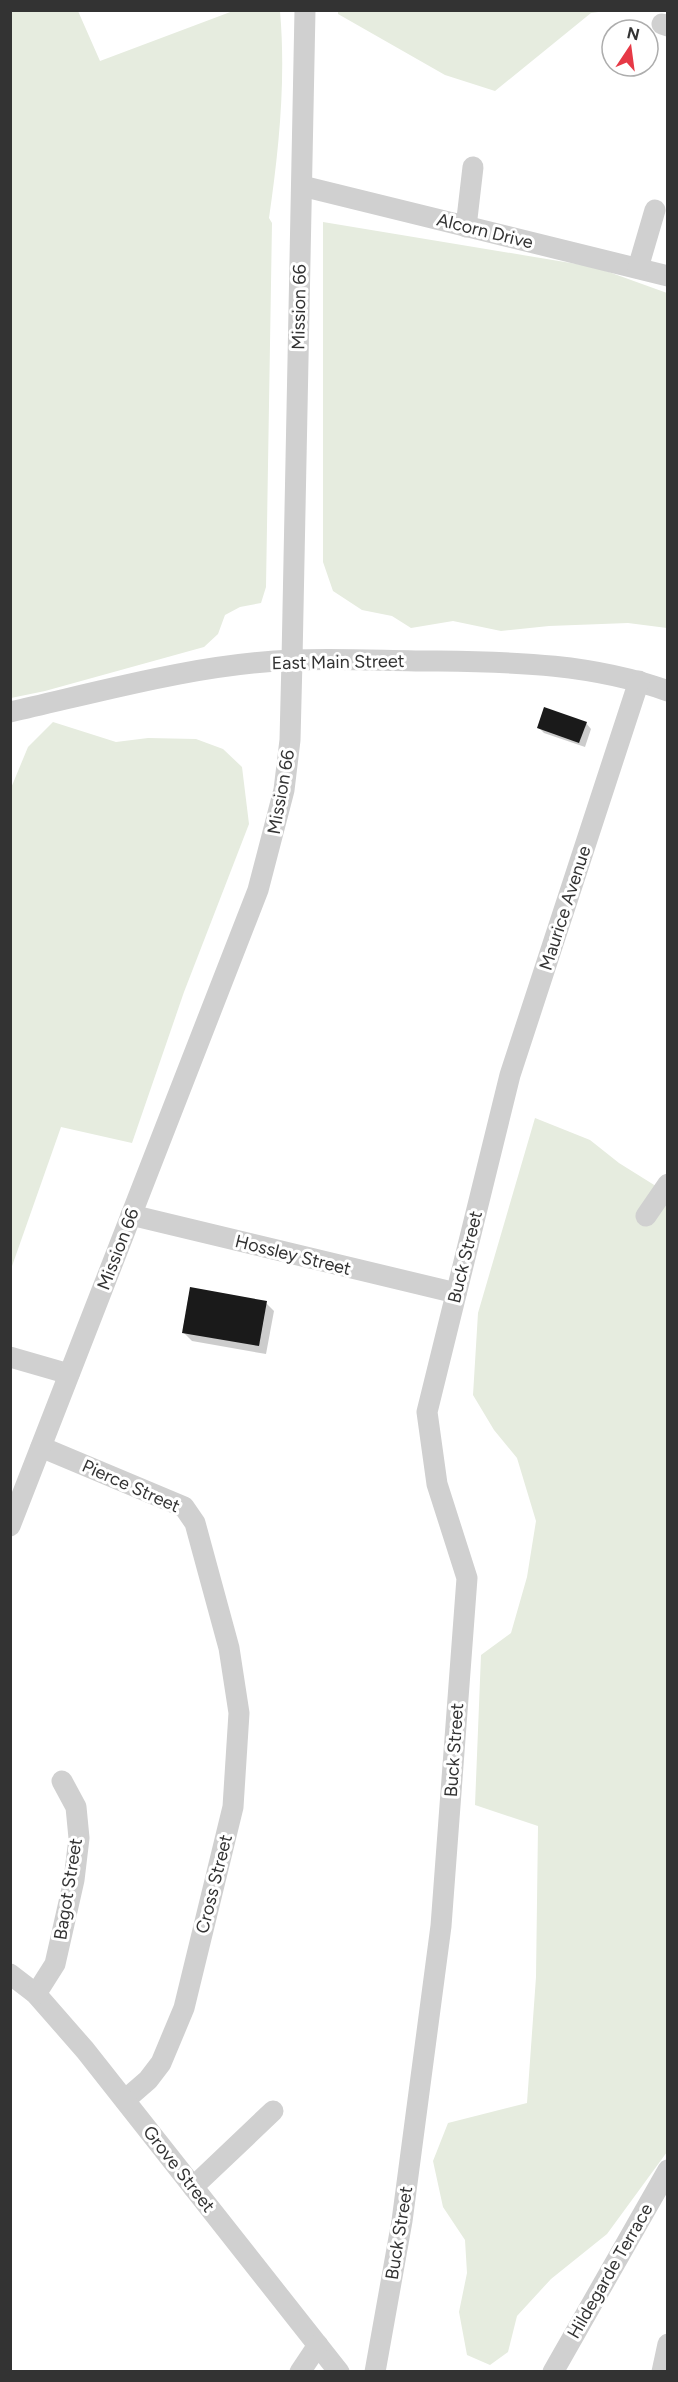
<svg xmlns="http://www.w3.org/2000/svg" width="678" height="2382" viewBox="0 0 678 2382" font-family="Figtree,sans-serif">
<rect width="100%" height="100%" fill="#fff"/>
<g fill="#e6ecdf">
<path d="M11 10 78 11 100 61 233 11H280C286 80 279 149 269 218L272 223 266 587 261 603 240 607 225 615 218 634 204 647 45 691 11 698Z"/>
<polygon points="338,11 338,10 606,11 591,13 495,91 445,75 338,14"/>
<polygon points="323,222 595,267 667,293 667,628 628,623 549,626 501,631 453,621 411,628 392,616 362,610 333,591 323,562"/>
<polygon points="53,722 116,742 148,738 196,739 223,749 242,767 249,824 184,992 132,1143 61,1127 11,1269 11,788 28,747"/>
<polygon points="535,1118 590,1140 619,1163 667,1193 667,2152 607,2234 551,2279 517,2316 508,2352 490,2365 467,2355 459,2312 467,2273 465,2240 443,2207 433,2161 448,2123 527,2103 536,1977 538,1826 475,1805 481,1655 511,1633 527,1577 536,1521 517,1458 494,1430 473,1395 478,1313"/>
</g>
<g fill="#0003">
<polygon points="586,723 591,729 585,747 544,733 539,728"/>
<polygon points="266,1303 274,1311 266,1354 192,1341 184,1333"/>
</g>
<g fill="#1a1a1a">
<polygon points="544,707 587,722 579,743 537,728"/>
<polygon points="190,1287 267,1301 259,1346 182,1333"/>
</g>
<g fill="none" stroke-linecap="round" stroke-linejoin="round">
<g stroke="#d0d0d0" stroke-width="21">
<polyline points="662,24 668,26"/>
<polyline points="302,186 668,276"/>
<polyline points="466,227 473,167"/>
<polyline points="638,268 655,210"/>
<path d="M10 712C103 691 197 664 293 660 341 658 390 661 438 661 517 662 593 664 668 691"/>
<polyline points="131,1215 456,1293"/>
<polyline points="646,1216 668,1184"/>
<polyline points="10,1357 69,1374"/>
<polyline points="41,1447 184,1507 195,1523 229,1648 239,1713 233,1807 184,2008 161,2063 148,2080 125,2100"/>
<polyline points="10,1526 258,890 284,790 290,740 292,660 305,10"/>
<polyline points="10,1974 36,1994 85,2050 339,2372"/>
<polyline points="36,1994 55,1964 74,1880 79,1838 76,1807 62,1781"/>
<polyline points="193,2187 273,2111"/>
<polyline points="300,2372 318,2345"/>
<polyline points="375,2372 402,2221 441,1926 467,1578 437,1484 427,1412 510,1075 639,681"/>
<polyline points="553,2372 668,2170"/>
<polyline points="662,2372 668,2344"/>
</g>
</g>
<g text-anchor="middle" dominant-baseline="central" stroke-width="6" stroke-linejoin="round" paint-order="stroke">
<g font-size="18" fill="#333" stroke="#fff">
<text transform="translate(485 231) rotate(14)">Alcorn Drive</text>
<text transform="translate(299 307) rotate(-89)">Mission 66</text>
<text transform="translate(338 662) rotate(-1)">East Main Street</text>
<text transform="translate(281 792) rotate(-80)">Mission 66</text>
<text transform="translate(565 908) rotate(-72)">Maurice Avenue</text>
<text transform="translate(118 1249) rotate(-69)">Mission 66</text>
<text transform="translate(293 1255) rotate(14)">Hossley Street</text>
<text transform="translate(465 1257) rotate(-76)">Buck Street</text>
<text transform="translate(131 1486) rotate(24)">Pierce Street</text>
<text transform="translate(454 1750) rotate(-86)">Buck Street</text>
<text transform="translate(214 1884) rotate(-76)">Cross Street</text>
<text transform="translate(68 1889) rotate(-81)">Bagot Street</text>
<text transform="translate(179 2169) rotate(52)">Grove Street</text>
<text transform="translate(399 2233) rotate(-81)">Buck Street</text>
<text transform="translate(610 2271) rotate(-60)">Hildegarde Terrace</text>
</g>
</g>
<rect width="678" height="2382" fill="none" stroke="#333333" stroke-width="24"/>
<g transform="translate(630 48) rotate(13)"><circle r="28" fill="#ffffff" stroke="#adadad" stroke-width="1.5"/>
<path d="M0-4.5L10 22L0 15L-10 22Z" fill="#e63946"/>
<text y="-9" font-size="16" font-weight="bold" text-anchor="middle" fill="#333333">N</text>
</g>
</svg>
